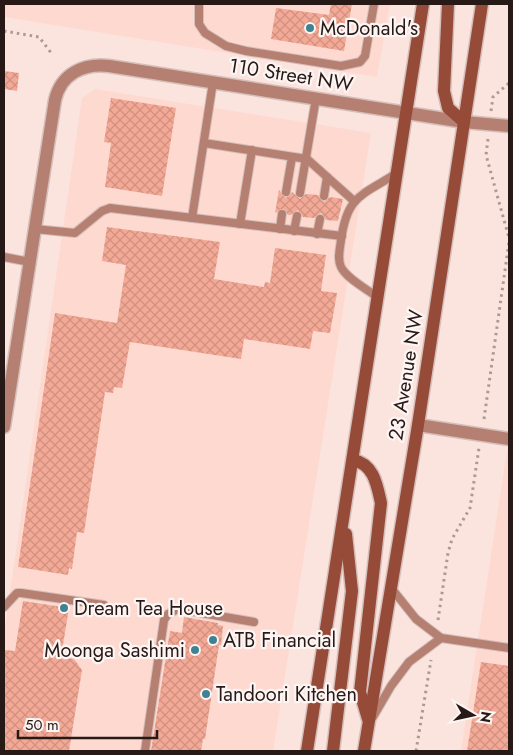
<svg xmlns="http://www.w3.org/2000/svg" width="513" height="755" viewBox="0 0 513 755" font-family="Jost,sans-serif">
<defs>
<pattern id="building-cross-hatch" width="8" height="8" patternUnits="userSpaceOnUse" patternTransform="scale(1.25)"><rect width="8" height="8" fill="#f4a996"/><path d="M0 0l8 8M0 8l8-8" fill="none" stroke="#d19181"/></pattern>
</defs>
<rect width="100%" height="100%" fill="#fbe4de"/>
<g fill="#fed9d0">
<polygon points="4,4 390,4 377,77 4,17"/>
<polygon points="95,89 371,133 273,751 4,751 4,633 82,98"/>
<polygon points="509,438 509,751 461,751"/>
</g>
<g fill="url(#building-cross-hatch)">
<polygon points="331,4 352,4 344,51 271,39 276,8 329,15"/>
<polygon points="4,71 19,73 17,91 4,89"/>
<polygon points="111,98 176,108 162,196 105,187 111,143 104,142"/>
<polygon points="279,190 286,198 292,192 300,199 306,194 318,195 324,202 330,197 343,199 338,221 326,220 321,213 314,218 303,217 298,210 291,215 288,215 283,209 275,213"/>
<polygon points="107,227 220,242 214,279 264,287 265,282 270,283 275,248 326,255 321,291 337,293 330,333 313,331 310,349 244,339 241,359 130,342 122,388 114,387 113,393 105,392 84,533 77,532 72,569 69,568 68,575 18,567 55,313 117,323 126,265 102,261"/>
<polygon points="23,601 69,608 61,657 74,659 82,670 69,751 4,751 4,660 5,650 15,651"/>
<polygon points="184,617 218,623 218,625 223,626 221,645 219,645 205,739 203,739 201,751 151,751 170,631 182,633"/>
<polygon points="481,662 509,666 509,751 467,751"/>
</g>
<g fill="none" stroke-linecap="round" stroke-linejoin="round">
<defs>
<g id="service">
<polyline points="199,4 199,24 205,33 226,46 246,51 341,66 360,62 365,56 374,4"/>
<polyline points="204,143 307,159 354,201"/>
<polyline points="286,192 292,157"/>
<polyline points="300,193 316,98"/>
<polyline points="324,196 327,177"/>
<polyline points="192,218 213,82"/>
<polyline points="240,224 252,150"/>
<polyline points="35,229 75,233 102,211 110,208 342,236"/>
<polyline points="280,229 282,214"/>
<polyline points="294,231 297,216"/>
<polyline points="317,234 320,219"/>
<polyline points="4,257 30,262"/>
<path d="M377 297C367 289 347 279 341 267 337 259 340 249 341 240 347 197 360 196 394 175"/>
<polyline points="392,589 416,619 441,638 509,648"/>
<polyline points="4,607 17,593 21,593 104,605"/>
<polyline points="373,717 391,686 409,662 441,638"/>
<polyline points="145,751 164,620 168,614 178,609 254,622"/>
</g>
<g id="minor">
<polyline points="418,425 509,439"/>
<path d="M4 427 55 100C61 74 83 63 109 66L464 122 509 126"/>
</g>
<g id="secondary">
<polyline points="448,4 444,91 448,108 464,122"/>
<path d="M353 460C374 464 377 485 381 503L360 692 368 719"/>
<polyline points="307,751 423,4"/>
<polyline points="333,751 352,591 346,534"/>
<polyline points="364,751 418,425 482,4"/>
</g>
</defs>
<use href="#service" stroke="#d5bfba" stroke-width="10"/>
<use href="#minor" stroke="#d5bfba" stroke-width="15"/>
<use href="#secondary" stroke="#d5bfba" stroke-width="15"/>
<g stroke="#ac9994" stroke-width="3" stroke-dasharray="2.5 4" stroke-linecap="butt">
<polyline points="4,31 39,37 52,54"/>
<polyline points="491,111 493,97 509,83"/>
<polyline points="488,139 486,155 509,238"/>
<polyline points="484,419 509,242"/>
<polyline points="438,620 448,553 452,539 470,508 479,448"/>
<polyline points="416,751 431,660"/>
</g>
<use href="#service" stroke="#b58072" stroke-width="8"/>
<use href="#minor" stroke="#b58072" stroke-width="12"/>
<use href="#secondary" stroke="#964b39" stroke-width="12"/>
</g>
<g fill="#3f8292" stroke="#fdf5f3" stroke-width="2">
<circle cx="310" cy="28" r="5"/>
<circle cx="64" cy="608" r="5"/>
<circle cx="213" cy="640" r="5"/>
<circle cx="195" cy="650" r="5"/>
<circle cx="206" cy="694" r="5"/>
</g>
<g text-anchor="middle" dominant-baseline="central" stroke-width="4.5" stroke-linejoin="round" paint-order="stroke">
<g font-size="20" fill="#261916" stroke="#fdf5f3" text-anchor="start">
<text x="320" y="28">McDonald's</text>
<text x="74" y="608">Dream Tea House</text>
<text x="223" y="640">ATB Financial</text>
<text x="185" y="650" text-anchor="end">Moonga Sashimi</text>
<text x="216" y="694">Tandoori Kitchen</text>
</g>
<g font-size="20" fill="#261916" stroke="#fdf5f3">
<text transform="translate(291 75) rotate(9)">110 Street NW</text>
<text transform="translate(406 375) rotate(-81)">23 Avenue NW</text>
</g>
</g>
<rect width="513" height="755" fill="none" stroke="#261916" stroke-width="10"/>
<g transform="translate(473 715) rotate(99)" stroke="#fdf5f3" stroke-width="4" paint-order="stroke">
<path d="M0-4L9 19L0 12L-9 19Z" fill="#261916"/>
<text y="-8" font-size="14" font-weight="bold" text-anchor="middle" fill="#261916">N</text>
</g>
<path d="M18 730v8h139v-8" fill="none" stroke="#261916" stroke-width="2.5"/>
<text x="25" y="730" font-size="15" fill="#261916" stroke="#fdf5f3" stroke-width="4" paint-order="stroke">50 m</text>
</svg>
